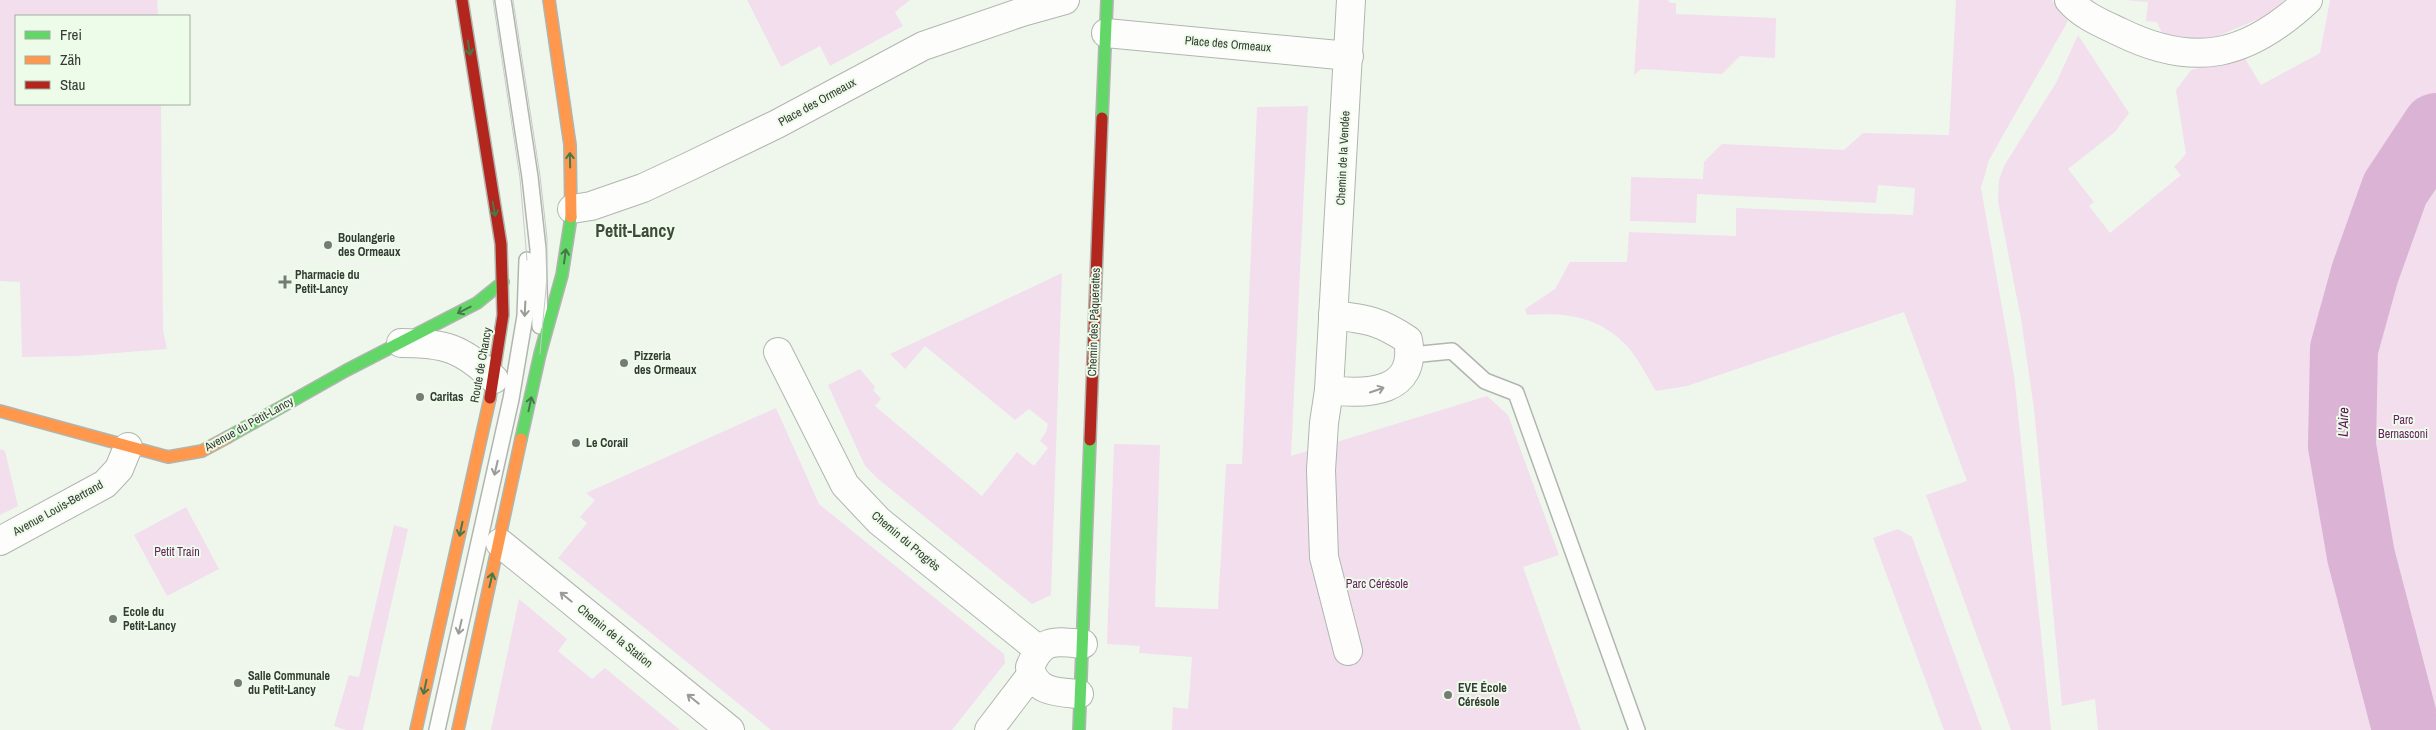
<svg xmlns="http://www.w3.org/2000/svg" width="2436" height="730" viewBox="0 0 2436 730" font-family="'Archivo Narrow',sans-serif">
<rect width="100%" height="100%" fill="#eff7ed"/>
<g fill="#f2deed">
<polygon points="0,0 157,0 158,16 16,16 16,104 161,104 163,330 167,349 78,356 22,357 20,282 0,281"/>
<polygon points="747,0 910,0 895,12 903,26 830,66 820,46 781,67"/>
<polygon points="1639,0 1668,0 1670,3 1676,3 1676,14 1776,18 1775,58 1740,56 1722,74 1641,69 1634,75"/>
<path d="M1956 0H2052L2068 21 1989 160 1981 188 2014 375 2051 730H2011L1926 495 1967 481 1904 312 1687 386 1656 391C1647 377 1638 358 1627 346 1599 316 1565 312 1527 315L1525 309 1555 289 1570 262H1627L1629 232 1736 236V208L1913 215 1915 188 1878 185 1876 203 1697 194 1696 223 1630 221 1631 177 1703 179 1704 162 1722 144 1844 150 1863 133 1949 135Z"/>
<polygon points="2124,0 2284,0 2268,15 2213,38 2164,38 2157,22 2146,21 2148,2"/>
<polygon points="2330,0 2436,0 2436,730 2098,730 2095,699 2062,706 2034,409 2021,319 1998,201 1999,180 2004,166 2056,83 2078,35 2129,113 2115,132 2068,169 2094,202 2089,206 2110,233 2181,175 2174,167 2186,154 2176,90 2191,70 2244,57 2261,85 2320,53"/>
<polygon points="1308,106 1291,456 1487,396 1508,415 1559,555 1523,567 1581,730 1172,730 1173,707 1188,709 1192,657 1139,653 1140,646 1107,644 1114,444 1160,445 1155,607 1218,609 1226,464 1242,464 1257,107"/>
<polygon points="1062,273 1051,595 1032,604 877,478 865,466 828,385 860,369 875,387 873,390 881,399 875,406 982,496 1017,452 1034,466 1048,448 1040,441 1046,432 1048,424 1029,409 1015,420 925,346 905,369 890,354"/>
<polygon points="776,408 819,504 1004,654 1005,663 952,730 771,730 558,558 587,523 580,517 595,500 586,493"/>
<polygon points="0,449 5,451 18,506 0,515"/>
<polygon points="186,507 219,569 167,596 134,535"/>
<polygon points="394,525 408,529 363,730 346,730 334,726 349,675 359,677"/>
<polygon points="1898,529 1912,537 1982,730 1944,730 1873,538"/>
<polygon points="519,599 567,639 558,651 592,679 605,668 680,730 491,730"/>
</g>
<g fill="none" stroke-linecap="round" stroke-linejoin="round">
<polyline stroke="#dbb3d4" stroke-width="68" points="2408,730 2404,721 2361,556 2342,446 2344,349 2365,273 2395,189 2436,127"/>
<defs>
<g id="lane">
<polyline points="503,0 530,177 538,249 540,326"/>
<polyline points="1411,355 1452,351 1485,381 1516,393 1637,730"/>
<polyline points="437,730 511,399 525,316 527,260"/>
</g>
<g id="street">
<path d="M2069 0C2083 16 2101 23 2120 32 2195 69 2248 56 2308 0"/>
<polyline points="1106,33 1349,56"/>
<polyline points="572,209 591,206 643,188 688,167 777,124 923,46 1022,12 1065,0"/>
<path d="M401 343C445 343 462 348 494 379"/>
<polyline points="778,352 845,485 879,521 1039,650"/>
<path d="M1329 390C1367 395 1418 393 1408 340 1380 321 1367 319 1333 315"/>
<polyline points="0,541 105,484 119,469 128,447"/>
<polyline points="500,543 730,730"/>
<polyline points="1348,651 1324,557 1321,470 1324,423 1329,390 1351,0"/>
<path d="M1079 694C1058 692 1035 693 1030 667 1042 638 1054 641 1083 644"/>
<polyline points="989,730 1031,675"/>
</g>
<g id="fast">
<polyline points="1102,118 1107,0"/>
<polyline points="228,437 347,370 477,303 503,282"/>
<polyline points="521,439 540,354 562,275 571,217"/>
<polyline points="1079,730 1090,440"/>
</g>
<g id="slow">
<polyline points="549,0 570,145 571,217"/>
<polyline points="0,411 168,457 202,451 228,437"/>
<polyline points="416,730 490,398"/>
<polyline points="458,730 521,439"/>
</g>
<g id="jam">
<polyline points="462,0 501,244 503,315 490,398"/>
<polyline points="1090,440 1102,118"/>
</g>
</defs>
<use href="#lane" stroke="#b0b6af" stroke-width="18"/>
<use href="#street" stroke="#b0b6af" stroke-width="30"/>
<use href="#fast" stroke="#b0b6af" stroke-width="14"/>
<use href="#slow" stroke="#b0b6af" stroke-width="14"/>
<use href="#jam" stroke="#b0b6af" stroke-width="14"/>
<use href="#lane" stroke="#fdfefc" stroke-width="15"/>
<use href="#street" stroke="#fdfefc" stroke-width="28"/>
<use href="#fast" stroke="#63d668" stroke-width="11"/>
<use href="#slow" stroke="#ff974d" stroke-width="11"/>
<use href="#jam" stroke="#b3261e" stroke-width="11"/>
<g stroke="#c9cbc8" stroke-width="1">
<polyline points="493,0 520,178 527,260"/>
<polyline points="513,0 540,176 547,238 547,277 540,354"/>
</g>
</g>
<defs><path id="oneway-shaft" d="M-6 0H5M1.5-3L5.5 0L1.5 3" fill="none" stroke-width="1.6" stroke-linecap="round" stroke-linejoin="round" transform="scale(1.25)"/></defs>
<g stroke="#477849">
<use href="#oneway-shaft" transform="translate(469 48) rotate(81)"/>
<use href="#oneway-shaft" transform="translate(570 160) rotate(-91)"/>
<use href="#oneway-shaft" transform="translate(494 209) rotate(79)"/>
<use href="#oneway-shaft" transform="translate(565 256) rotate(-82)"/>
<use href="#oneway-shaft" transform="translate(464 310) rotate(153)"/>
<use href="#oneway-shaft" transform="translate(530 404) rotate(-78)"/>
<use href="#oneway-shaft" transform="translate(461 529) rotate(102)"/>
<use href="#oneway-shaft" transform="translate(491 580) rotate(-77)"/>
<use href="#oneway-shaft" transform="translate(425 687) rotate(102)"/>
</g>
<g stroke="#999c98">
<use href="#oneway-shaft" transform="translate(525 309) rotate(93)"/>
<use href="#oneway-shaft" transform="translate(1377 390) rotate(-19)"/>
<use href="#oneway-shaft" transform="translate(496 468) rotate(103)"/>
<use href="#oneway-shaft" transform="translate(566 597) rotate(-141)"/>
<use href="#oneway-shaft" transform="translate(460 627) rotate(103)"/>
<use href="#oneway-shaft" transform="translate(693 699) rotate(-141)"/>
</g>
<g fill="#767c75" stroke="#edfbe9" stroke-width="2">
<circle cx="328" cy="245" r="5"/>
<path d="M282.5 274.5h5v5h5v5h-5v5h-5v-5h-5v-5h5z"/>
<circle cx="624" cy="363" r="5"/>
<circle cx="420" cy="397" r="5"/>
<circle cx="576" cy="443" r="5"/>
<circle cx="113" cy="619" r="5"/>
<circle cx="238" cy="683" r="5"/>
<circle cx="1448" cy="695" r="5"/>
</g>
<g text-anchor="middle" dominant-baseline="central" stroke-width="4" stroke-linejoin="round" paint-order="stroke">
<g font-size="12" fill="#353a34" stroke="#edfbe9">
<text transform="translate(1228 44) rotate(5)">Place des Ormeaux</text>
<text transform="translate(817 102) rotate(-29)">Place des Ormeaux</text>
<text transform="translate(1343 158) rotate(-87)">Chemin de la Vendée</text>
<text transform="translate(1094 322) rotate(-88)">Chemin des Pâquerettes</text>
<text transform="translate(481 365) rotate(-80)">Route de Chancy</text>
<text transform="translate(249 424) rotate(-29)">Avenue du Petit-Lancy</text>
<text transform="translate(58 508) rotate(-29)">Avenue Louis-Bertrand</text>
<text transform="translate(906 541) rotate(40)">Chemin du Progrès</text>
<text transform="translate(615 636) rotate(39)">Chemin de la Station</text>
</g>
<g font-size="12" font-weight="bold" fill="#353a34" stroke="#edfbe9" text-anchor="start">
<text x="338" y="238">Boulangerie<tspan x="338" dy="14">des Ormeaux</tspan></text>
<text x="295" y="275">Pharmacie du<tspan x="295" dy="14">Petit-Lancy</tspan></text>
<text x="634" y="356">Pizzeria<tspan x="634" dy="14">des Ormeaux</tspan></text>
<text x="430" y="397">Caritas</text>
<text x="586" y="443">Le Corail</text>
<text x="123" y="612">Ecole du<tspan x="123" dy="14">Petit-Lancy</tspan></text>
<text x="248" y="676">Salle Communale<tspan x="248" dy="14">du Petit-Lancy</tspan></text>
<text x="1458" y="688">EVE École<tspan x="1458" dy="14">Cérésole</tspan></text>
</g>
<g font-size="12" fill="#672161" stroke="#edfbe9">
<text x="2403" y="420">Parc<tspan x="2403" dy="14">Bernasconi</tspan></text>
<text x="177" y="552">Petit Train</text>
<text x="1377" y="584">Parc Cérésole</text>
</g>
<g font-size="14" font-style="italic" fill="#5a1355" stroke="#edfbe9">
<text transform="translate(2343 422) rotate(-89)">L'Aire</text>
</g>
<g font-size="18" font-weight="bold" fill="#3e493b" stroke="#edfbe9">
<text x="635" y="230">Petit-Lancy</text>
</g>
</g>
<rect x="15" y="15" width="175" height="90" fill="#edfbe9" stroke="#a3aea1"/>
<rect x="25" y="31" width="25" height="8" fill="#63d668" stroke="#a3aea1"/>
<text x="60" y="40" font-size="15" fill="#353a34">Frei</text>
<rect x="25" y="56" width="25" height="8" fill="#ff974d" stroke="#a3aea1"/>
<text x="60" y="65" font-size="15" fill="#353a34">Zäh</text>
<rect x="25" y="81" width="25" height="8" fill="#b3261e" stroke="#a3aea1"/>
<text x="60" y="90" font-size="15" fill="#353a34">Stau</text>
</svg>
